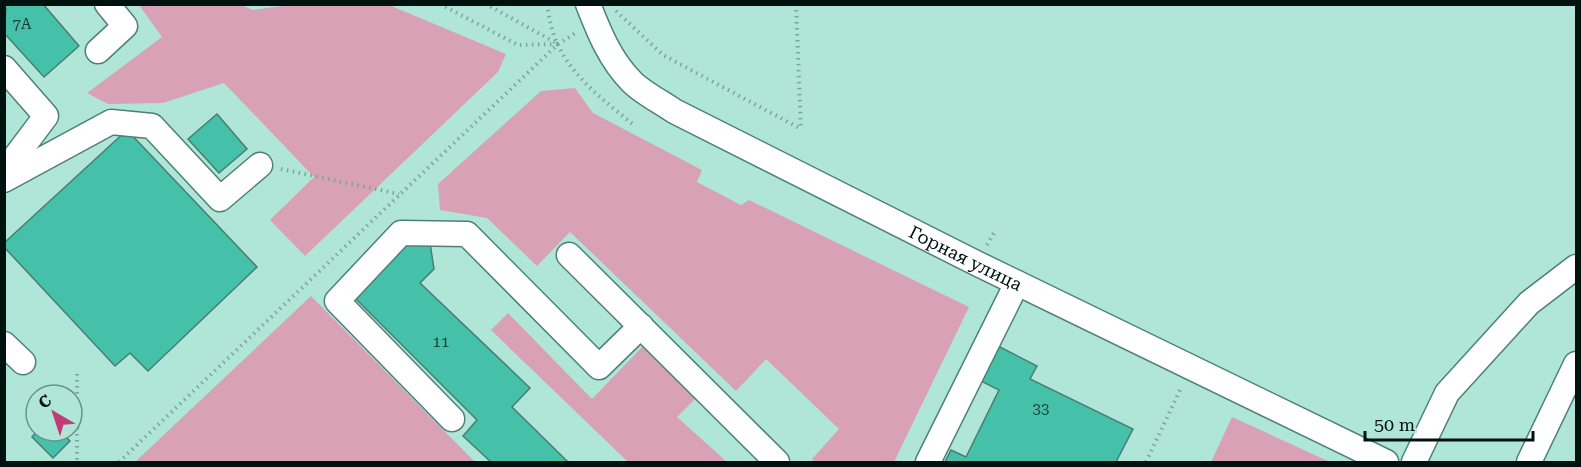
<svg xmlns="http://www.w3.org/2000/svg" width="1581" height="467" viewBox="0 0 1581 467" font-family="'Roboto Serif',serif">
<rect width="100%" height="100%" fill="#b0e6d8"/>
<g fill="#d8a2b4">
<polygon points="289,5 389,5 506,54 498,72 305,256 270,220 314,177 224,83 163,103 108,104 87,93 162,37 139,5 241,5 253,10"/>
<polygon points="575,88 593,113 702,170 697,182 741,205 749,200 969,307 894,462 815,462 812,459 839,429 766,359 736,391 570,232 537,266 487,218 440,210 438,184 541,91"/>
<polygon points="311,296 475,462 135,462"/>
<polygon points="508,313 592,399 645,344 699,395 677,417 727,462 628,462 491,330"/>
<polygon points="1232,417 1330,462 1211,462"/>
</g>
<g fill="#46c1a9" stroke="#497d71" stroke-width="1.5">
<polygon points="4,4 43,4 79,46 44,77 4,33 6,9"/>
<polygon points="217,114 247,149 219,173 188,139"/>
<polygon points="127,130 257,267 148,371 130,353 115,366 4,247 4,243"/>
<polygon points="430,243 434,269 420,283 530,388 512,407 568,462 491,462 463,436 477,420 354,297 401,246"/>
<polygon points="996,345 1037,366 1030,379 1133,429 1116,462 945,462 951,450 966,457 999,390 979,380"/>
<polygon points="37,431 60,431 70,441 53,458 32,437"/>
</g>
<g fill="none" stroke-linecap="round" stroke-linejoin="round">
<defs>
<g id="minor">
<path id="s1" d="M588 4C599 32 610 60 632 82 643 93 661 102 674 111L976 263 1386 462"/>
<polyline points="98,51 125,26 107,4"/>
<polyline points="4,68 46,116 4,172"/>
<polyline points="4,180 111,122 152,126 220,199 260,165"/>
<polyline points="569,255 777,462"/>
<polyline points="4,344 23,362"/>
<polyline points="452,419 337,301 401,233 467,234 599,367 641,326"/>
<polyline points="928,462 1017,283"/>
<polyline points="1414,462 1447,393 1529,303 1576,267"/>
<polyline points="1529,462 1576,364"/>
</g>
</defs>
<use href="#minor" stroke="#4d8175" stroke-width="27"/>
<g stroke="#7ba69b" stroke-width="4" stroke-dasharray="1.5 4.5" stroke-linecap="butt">
<polyline points="440,4 518,45 558,44 486,4"/>
<path d="M547 4C549 17 552 34 558 45 574 79 607 103 635 126"/>
<polyline points="796,4 801,129"/>
<polyline points="616,11 663,55 801,129"/>
<polyline points="281,169 399,194"/>
<polyline points="987,245 994,233"/>
<polyline points="77,374 77,462"/>
<polyline points="119,462 558,44 577,32"/>
<polyline points="1146,462 1181,388"/>
</g>
<use href="#minor" stroke="#fff" stroke-width="24"/>
</g>
<g text-anchor="middle" dominant-baseline="central" stroke-width="4.5" stroke-linejoin="round" paint-order="stroke">
<g font-size="15" fill="#123e35">
<text x="22" y="24">7А</text>
<text x="441" y="342">11</text>
<text x="1041" y="409">33</text>
</g>
<g font-size="18" fill="#00120e" stroke="#b0e6d8">
<text stroke="none"><textPath href="#s1" startOffset="468">Горная улица</textPath></text>
</g>
</g>
<rect width="1581" height="467" fill="none" stroke="#00120e" stroke-width="12"/>
<g transform="translate(54 413) rotate(321)"><circle r="28" fill="#b0e6d8" stroke="#6a9187" stroke-width="1.5"/>
<path d="M0-4.5L10 22L0 15L-10 22Z" fill="#c23a77"/>
<text y="-9" font-size="16" font-weight="bold" text-anchor="middle" fill="#00120e">С</text>
</g>
<path d="M1365 431v9h168v-9" fill="none" stroke="#00120e" stroke-width="3"/>
<text x="1374" y="431" font-size="18" fill="#00120e" stroke="#b0e6d8" stroke-width="4.5" paint-order="stroke">50 m</text>
</svg>
